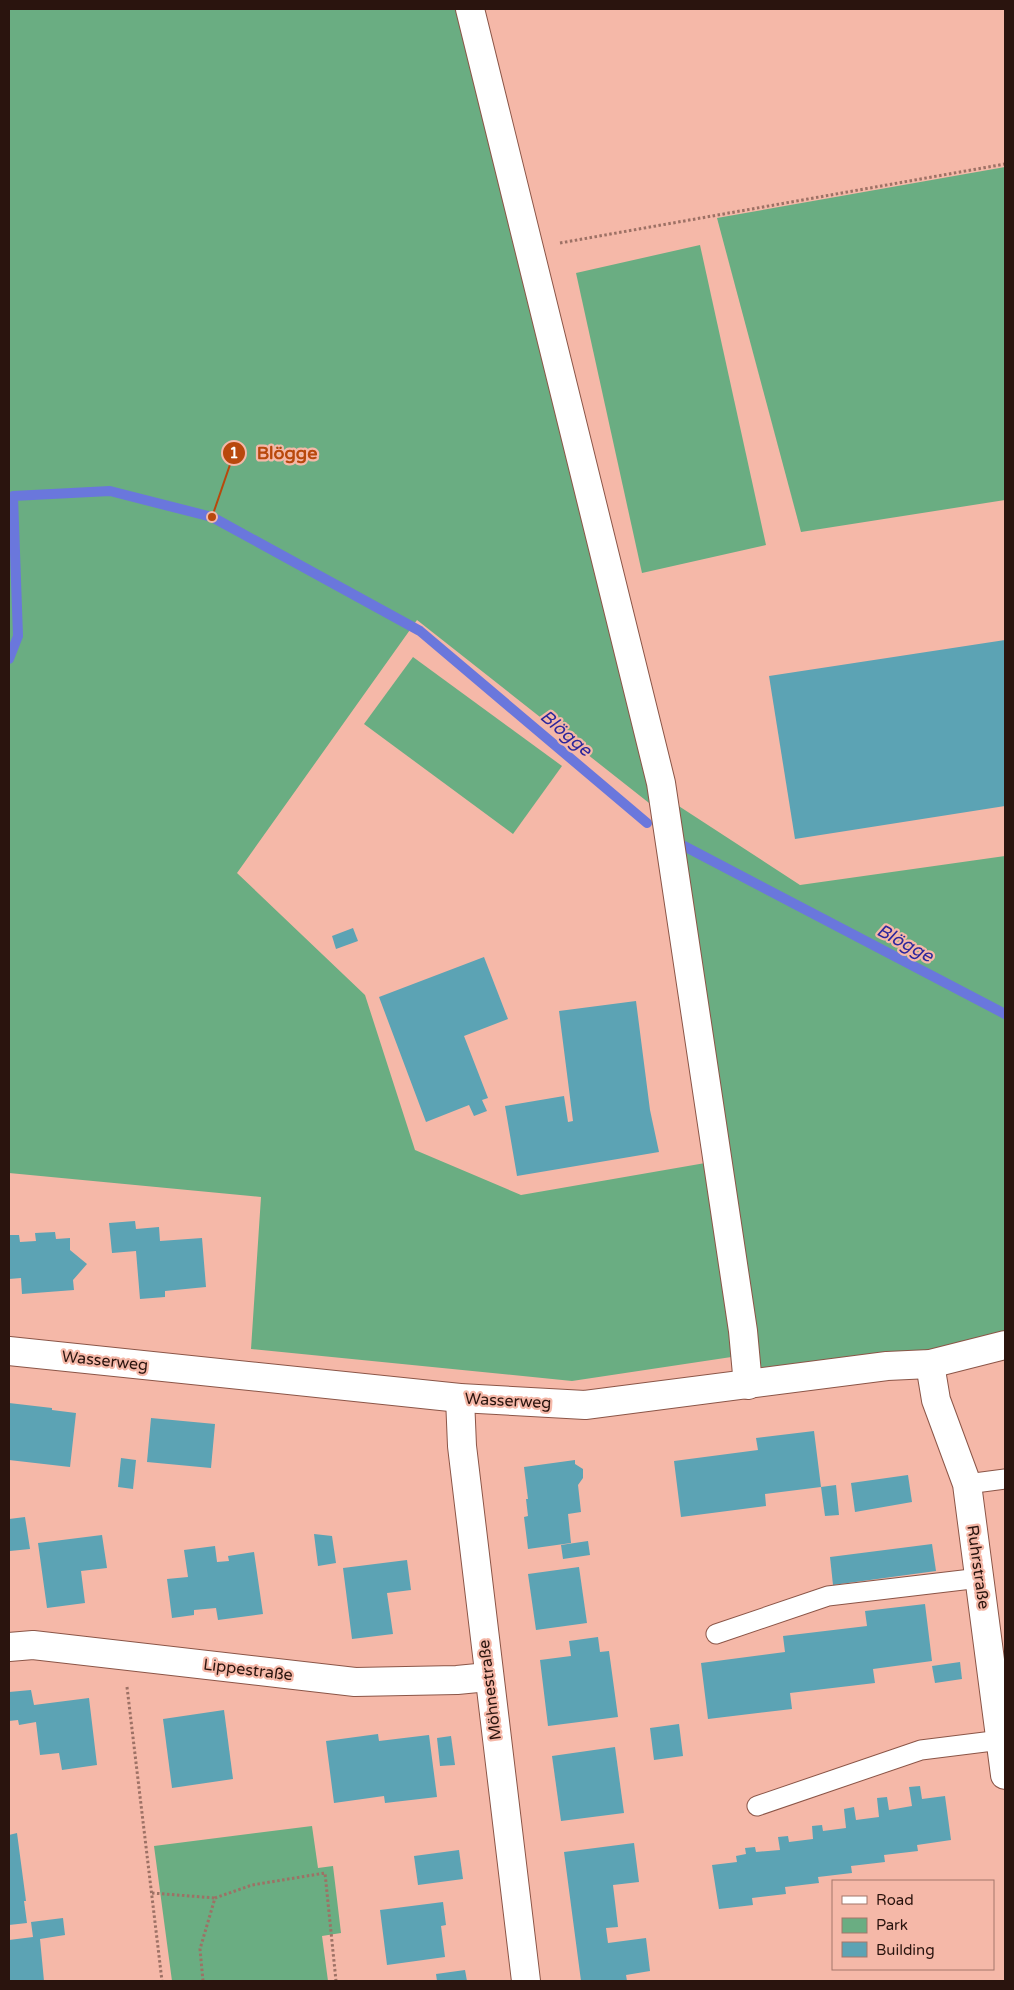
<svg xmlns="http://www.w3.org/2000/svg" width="1014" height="1990" viewBox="0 0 1014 1990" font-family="'Varela Round',sans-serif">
<rect width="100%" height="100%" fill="#f5b8a8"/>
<g fill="#6aad82">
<polygon points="9,9 464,9 663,814 417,620 237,873 365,995 415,1150 521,1195 711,1162 738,1356 572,1381 251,1349 261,1197 9,1173"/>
<polygon points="1005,167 1005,500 801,532 717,218"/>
<polygon points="700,245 766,545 642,573 576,273"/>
<polygon points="413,657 562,766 513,834 364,724"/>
<polygon points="671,801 800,885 1005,856 1005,1338 930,1356 773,1371 756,1365"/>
<polygon points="312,1826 318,1868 333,1866 341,1933 322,1936 328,1981 172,1981 154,1846"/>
</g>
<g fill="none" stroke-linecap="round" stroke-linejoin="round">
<g stroke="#6a77dc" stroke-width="10">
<polyline points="9,659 18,636 13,496 110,491 212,517 420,631 647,823"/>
<polyline points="684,846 1005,1014"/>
</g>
</g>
<g fill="#5ca3b4">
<polygon points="1005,640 1005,806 795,839 769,676"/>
<polygon points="353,928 358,941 336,949 332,936"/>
<polygon points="484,957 508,1019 464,1036 488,1098 482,1100 487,1111 474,1116 469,1105 426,1122 379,997"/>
<polygon points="636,1001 650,1110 659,1152 517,1176 505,1106 564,1096 568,1122 573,1121 559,1011"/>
<polygon points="135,1221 136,1229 159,1227 160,1241 202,1238 206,1287 165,1291 165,1297 140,1299 136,1251 112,1253 109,1223"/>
<polygon points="55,1232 56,1239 70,1238 70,1250 87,1264 73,1280 74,1290 22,1294 21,1278 9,1279 9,1235 19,1235 20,1242 36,1241 35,1233"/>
<polygon points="9,1403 52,1408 52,1410 76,1413 70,1467 9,1460 10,1436 9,1436"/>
<polygon points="151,1418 215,1424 211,1468 147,1462"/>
<polygon points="814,1431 821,1487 765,1494 766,1506 681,1517 674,1461 758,1450 756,1438"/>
<polygon points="121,1458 136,1460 133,1489 118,1487"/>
<polygon points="575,1460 575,1464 583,1469 583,1478 578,1485 581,1512 568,1514 571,1543 528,1549 524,1517 528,1516 526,1499 528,1499 524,1467"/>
<polygon points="908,1475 912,1502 855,1512 851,1483"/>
<polygon points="836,1485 839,1515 825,1516 821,1487"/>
<polygon points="25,1517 30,1549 10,1551 9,1519"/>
<polygon points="314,1534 332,1536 336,1563 318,1566"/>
<polygon points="102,1535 107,1568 81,1571 85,1603 47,1608 38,1543"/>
<polygon points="588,1541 590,1555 563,1559 561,1545"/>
<polygon points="932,1544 936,1571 833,1585 830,1557"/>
<polygon points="215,1546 217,1562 229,1561 228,1556 254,1552 263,1614 218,1620 216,1608 194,1610 194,1615 172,1618 167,1579 188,1577 184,1550"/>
<polygon points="407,1560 411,1590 387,1593 393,1634 352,1639 343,1568"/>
<polygon points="579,1567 587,1623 536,1630 528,1574"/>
<polygon points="925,1604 932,1661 873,1669 875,1683 790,1693 792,1709 708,1719 701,1663 785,1652 783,1636 867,1626 865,1611"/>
<polygon points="598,1637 600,1652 609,1651 618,1717 548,1726 540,1660 571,1656 569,1641"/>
<polygon points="960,1662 962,1679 935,1683 932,1666"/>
<polygon points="31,1690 34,1705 89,1698 97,1765 62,1770 59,1753 40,1755 36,1722 19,1725 18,1720 9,1721 9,1692"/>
<polygon points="224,1710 233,1779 172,1788 163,1719"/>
<polygon points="679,1724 683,1756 654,1760 650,1728"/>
<polygon points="378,1734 379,1741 429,1735 437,1797 385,1803 384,1796 334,1803 326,1741"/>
<polygon points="451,1736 455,1765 440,1766 437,1738"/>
<polygon points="615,1747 624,1813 561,1821 552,1756"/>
<polygon points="920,1786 922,1799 945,1796 951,1840 917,1845 918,1851 884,1855 885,1862 851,1866 852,1873 818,1877 819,1883 785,1887 786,1894 752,1898 753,1905 719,1909 712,1865 737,1862 736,1856 746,1854 745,1848 755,1847 756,1852 780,1850 778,1837 788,1836 789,1842 813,1839 812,1826 822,1825 823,1831 846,1828 844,1809 854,1807 856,1820 879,1817 877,1798 887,1797 889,1810 912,1806 909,1787"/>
<polygon points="17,1833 26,1901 24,1901 27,1923 9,1925 9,1835"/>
<polygon points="634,1843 639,1882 613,1885 618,1927 606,1928 608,1943 646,1938 650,1971 626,1975 627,1981 581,1981 564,1852"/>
<polygon points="459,1850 463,1879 418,1885 414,1856"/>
<polygon points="443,1902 446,1925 441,1926 445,1957 387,1965 380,1910"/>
<polygon points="63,1918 65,1935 40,1939 44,1981 9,1981 9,1940 33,1937 31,1922"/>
<polygon points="465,1970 467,1981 437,1981 436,1974"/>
</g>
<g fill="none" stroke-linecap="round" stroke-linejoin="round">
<defs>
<g id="service">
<polyline points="967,1484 1005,1479"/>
<polyline points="716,1634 828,1596 980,1578"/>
<polyline points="757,1806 921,1750 1001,1740"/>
</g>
<g id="minor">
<polyline points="470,9 661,783 743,1331 748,1385"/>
<polyline points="9,1351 460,1398 585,1405 887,1366 930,1364 1005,1345"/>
<polyline points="930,1364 936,1400 967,1484 1005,1775"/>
<polyline points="460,1398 462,1446 526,1981"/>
<polyline points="9,1647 33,1645 355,1682 457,1680 488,1677"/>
</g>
</defs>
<use href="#service" stroke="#8b5547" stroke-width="21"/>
<use href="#minor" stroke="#8b5547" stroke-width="30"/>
<g stroke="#9d7165" stroke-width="3" stroke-dasharray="2.5 2.5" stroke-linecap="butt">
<polyline points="560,243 1005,164"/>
<polyline points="127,1687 162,1981"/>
<polyline points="152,1893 215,1898"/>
<polyline points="203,1981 200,1949 215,1898 252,1885 325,1873 336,1981"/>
</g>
<use href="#service" stroke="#fff" stroke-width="19"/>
<use href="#minor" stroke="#fff" stroke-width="28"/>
</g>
<g text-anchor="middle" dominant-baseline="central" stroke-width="4.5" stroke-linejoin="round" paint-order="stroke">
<g font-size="16" fill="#2a140e" stroke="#f5b8a8">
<text transform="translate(105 1361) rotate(6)">Wasserweg</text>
<text transform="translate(508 1401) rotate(3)">Wasserweg</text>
<text transform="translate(978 1567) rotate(82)">Ruhrstraße</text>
<text transform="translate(248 1670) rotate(7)">Lippestraße</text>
<text transform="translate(490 1690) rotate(-97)">Möhnestraße</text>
</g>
<g font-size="18" font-style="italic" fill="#2c269c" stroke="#f5b8a8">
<text transform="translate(566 733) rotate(40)">Blögge</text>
<text transform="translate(905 943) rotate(28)">Blögge</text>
</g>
</g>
<path fill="none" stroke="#b8480c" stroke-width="2" d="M212 517L234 453"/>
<g fill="#b8480c" stroke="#f5b8a8" stroke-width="2">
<circle cx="212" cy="517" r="5"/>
<circle cx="234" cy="453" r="12"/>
</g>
<g font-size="15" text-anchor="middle" font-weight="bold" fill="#fff">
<text x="234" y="458">1</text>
</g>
<g font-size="18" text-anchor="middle" font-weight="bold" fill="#b8480c" stroke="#f5b8a8" stroke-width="4.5" stroke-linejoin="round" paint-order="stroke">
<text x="287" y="459">Blögge</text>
</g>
<rect width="1014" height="1990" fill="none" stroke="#2a140e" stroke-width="20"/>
<rect x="832" y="1880" width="162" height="90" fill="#f5b8a8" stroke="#a4766a"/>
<rect x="842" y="1896" width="25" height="8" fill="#ffffff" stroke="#a4766a"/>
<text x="876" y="1905" font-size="15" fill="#2a140e">Road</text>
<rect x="842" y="1918" width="25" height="15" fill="#6aad82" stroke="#a4766a"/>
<text x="876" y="1930" font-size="15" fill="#2a140e">Park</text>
<rect x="842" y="1942" width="25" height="15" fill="#5ca3b4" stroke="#a4766a"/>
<text x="876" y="1955" font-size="15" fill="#2a140e">Building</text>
</svg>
